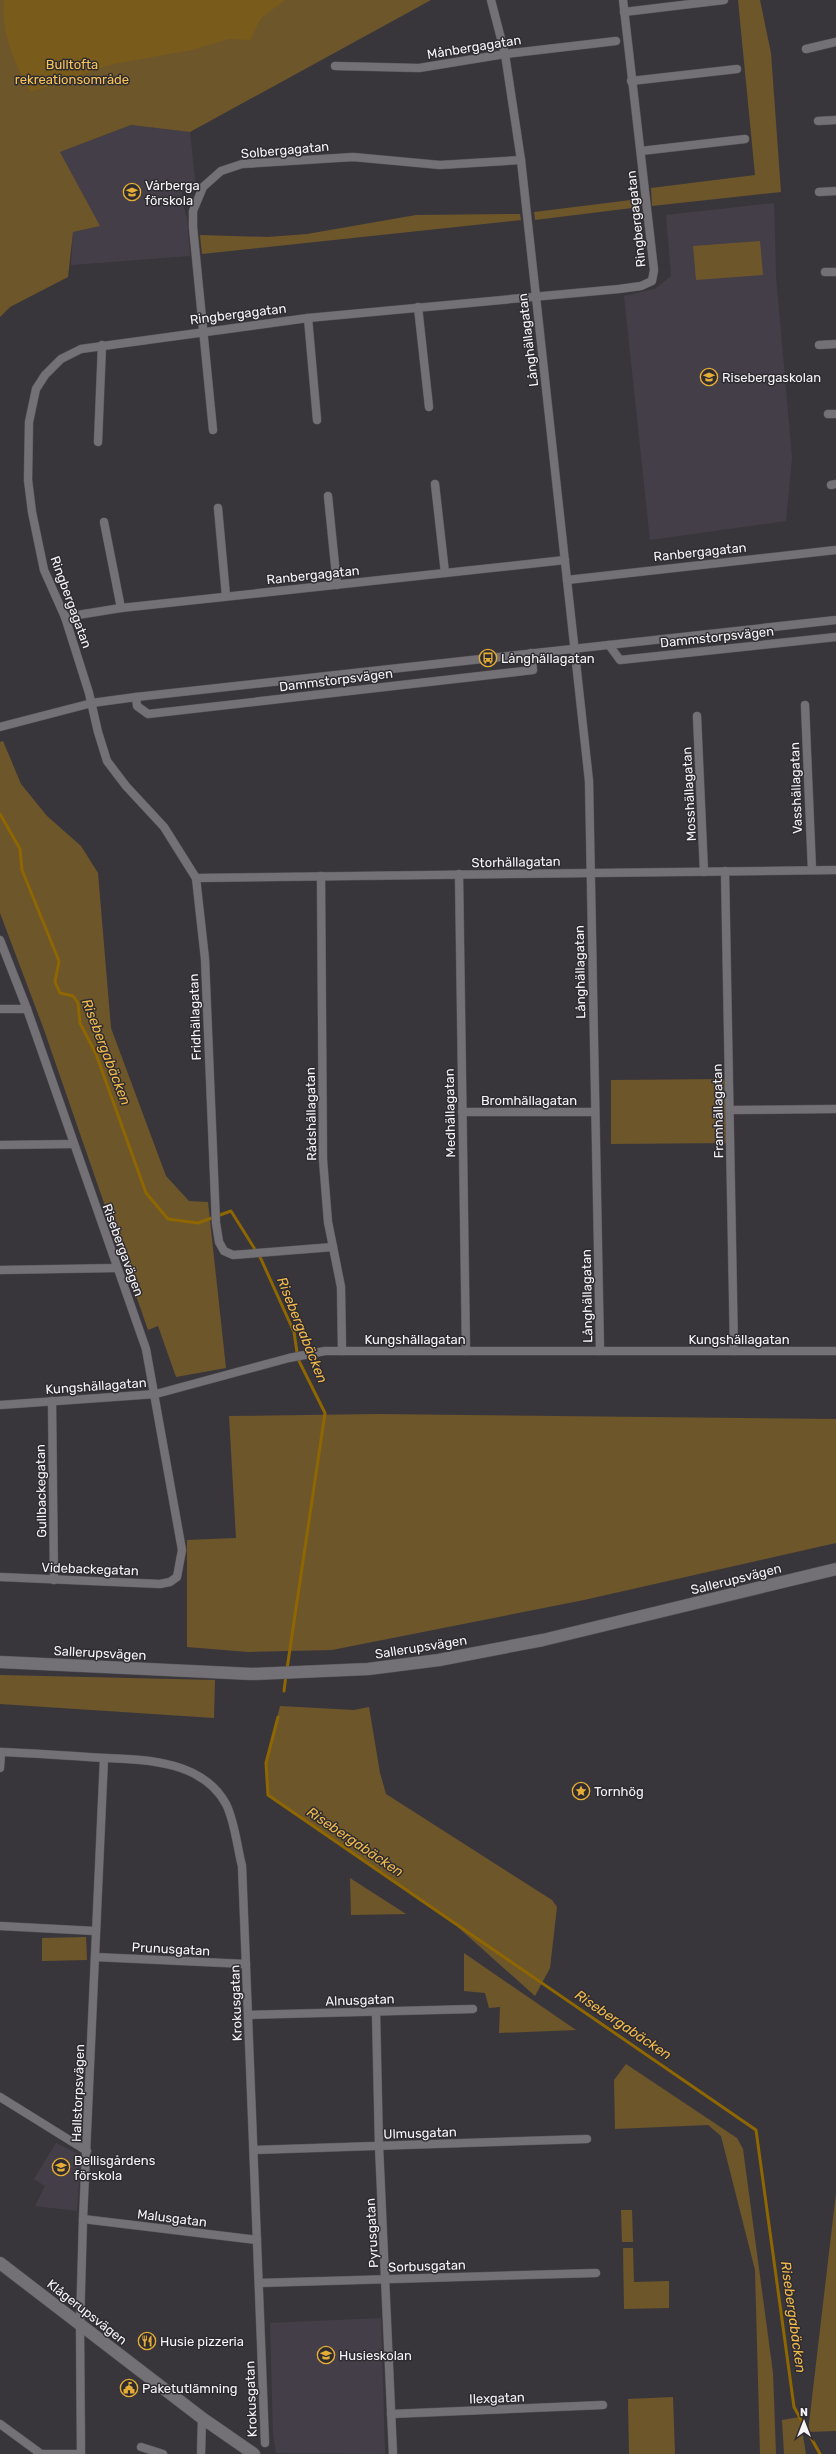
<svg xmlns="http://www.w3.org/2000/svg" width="836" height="2454" viewBox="0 0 836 2454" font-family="Rubik,sans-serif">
<rect width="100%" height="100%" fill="#39363b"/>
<g fill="#443e49">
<polygon points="131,125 190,132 196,187 185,188 180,196 187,218 190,256 71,265 73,232 99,226 60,152"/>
<polygon points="774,203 776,276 792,458 786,521 650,540 624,296 655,289 671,276 666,215"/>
<polygon points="56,2143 81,2155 77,2211 35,2206 45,2186 34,2179"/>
<polygon points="381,2318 385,2454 276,2453 273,2432 270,2323"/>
</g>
<g fill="#6e562b">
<polygon points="0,0 431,0 190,132 131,125 60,152 100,226 73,232 68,277 10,307 0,317"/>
<polygon points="738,0 760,0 771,53 781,192 652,206 651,188 755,175"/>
<polygon points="639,199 640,207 535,220 534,212"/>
<polygon points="520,214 521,220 202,254 200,235 267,237 307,234 416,215"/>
<polygon points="760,241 763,275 696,280 693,246"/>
<polygon points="3,741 21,784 47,816 81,846 98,873 111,1028 166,1176 189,1201 208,1202 226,1368 176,1377 158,1326 148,1330 43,1027 0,913 0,742"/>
<polygon points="729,1079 730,1143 611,1144 611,1080"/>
<polygon points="377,1414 836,1419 836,1543 584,1600 332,1650 248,1652 187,1647 187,1540 236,1538 229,1416"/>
<polygon points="0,1675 215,1680 214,1718 0,1704"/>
<polygon points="280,1706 354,1710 369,1707 380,1773 386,1794 552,1900 557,1907 550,1968 535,1996 450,1920 268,1795 266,1763"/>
<polygon points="350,1878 406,1914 351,1915"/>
<polygon points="86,1937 87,1960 42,1961 42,1938"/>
<polygon points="464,1953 576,2030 499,2033 500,2007 489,2008 485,1993 464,1991"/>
<polygon points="626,2064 737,2138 743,2149 773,2373 776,2454 760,2454 755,2270 721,2136 708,2125 615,2129 614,2080"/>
<polygon points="836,2193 836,2431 808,2432"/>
<polygon points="621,2210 632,2210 633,2242 622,2242"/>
<polygon points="623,2248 633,2248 634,2282 669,2281 669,2308 624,2309"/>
<polygon points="673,2397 675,2454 629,2454 628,2399"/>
<polygon points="800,2417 806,2454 784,2454 782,2420"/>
</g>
<path fill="#795b1b" d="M4 0H285L261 18 250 40 229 39 192 50 113 64 31 92C16 70 0 28 4 0Z"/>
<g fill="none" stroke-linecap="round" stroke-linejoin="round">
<g stroke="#8e6602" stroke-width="3">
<polyline points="0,814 20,849 22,870 59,961 55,982 60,993 73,996 78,1003 80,1023 96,1054 146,1193 168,1219 198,1223 231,1211 261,1259 294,1332 298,1359 325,1413 287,1669"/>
<polyline points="284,1691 286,1675"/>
<polyline points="278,1717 266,1763 268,1795 756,2130 794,2407 820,2454"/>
</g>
<defs>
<g id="street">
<polyline points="491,0 505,54 521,160 589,781 600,1351"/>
<polyline points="624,12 724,0"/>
<polyline points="806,49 836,42"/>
<polyline points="335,66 419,68 505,54 616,41"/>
<polyline points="631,81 737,69"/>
<polyline points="818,121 836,120"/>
<polyline points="641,151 745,139"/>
<polyline points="819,192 836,191"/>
<polyline points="825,272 836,272"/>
<polyline points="418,307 429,407"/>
<polyline points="308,318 317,420"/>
<polyline points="819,345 836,344"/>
<polyline points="828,414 836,414"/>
<polyline points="213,430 193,227 193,211 203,187 221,171 242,164 353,157 440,165 521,160"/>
<polyline points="98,442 102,345"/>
<polyline points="435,484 445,573"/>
<polyline points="831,485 836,484"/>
<polyline points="328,496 337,585"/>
<polyline points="218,508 226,596"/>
<polyline points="104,522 121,608"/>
<polyline points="567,580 836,550"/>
<polyline points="65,617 121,608 565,560"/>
<polyline points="609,645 620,660 836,637"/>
<polyline points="136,697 137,706 148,714 533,670 531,653"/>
<polyline points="805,705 812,870"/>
<polyline points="697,716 704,872"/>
<polyline points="0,727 92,703 136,697 836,620"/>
<polyline points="725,871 734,1351"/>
<polyline points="459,874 466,1351"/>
<polyline points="321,876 323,1160 328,1222 341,1287 342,1351"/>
<polyline points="196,878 836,870"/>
<polyline points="0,940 27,1009 146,1349 182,1550 177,1577 170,1582 160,1584 0,1577"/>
<polyline points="0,1009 27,1009"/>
<polyline points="730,1110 836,1109"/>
<polyline points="462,1112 595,1112"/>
<polyline points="0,1145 73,1144"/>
<polyline points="333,1247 233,1255 224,1251 219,1242 216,1223 205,959 196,878 164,827 126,786 107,761 98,732 89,693 65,617 44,570 32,512 28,480 29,422 36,389 45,375 61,359 81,349 308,318 619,289 641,286 652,281 654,270 623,0"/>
<polyline points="0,1270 117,1268"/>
<polyline points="52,1401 54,1580"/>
<polyline points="0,1405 156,1394 289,1358 325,1351 836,1351"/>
<path d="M0 1752C29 1753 59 1755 88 1757 134 1760 200 1756 226 1804 235 1822 237 1847 242 1866L265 2443"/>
<polyline points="0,1768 1,1752"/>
<polyline points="0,1926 95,1931"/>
<polyline points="95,1957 246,1964"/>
<polyline points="376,2012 379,2146 393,2454"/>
<polyline points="249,2015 473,2009"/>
<polyline points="0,2097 87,2151"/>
<polyline points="254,2150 587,2139"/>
<polyline points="83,2219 257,2240"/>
<polyline points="259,2283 596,2273"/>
<polyline points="391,2414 603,2405"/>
<polyline points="0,2424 41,2454 81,2454"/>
<polyline points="141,2447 163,2454"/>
<polyline points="81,2454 80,2325 83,2219 104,1758"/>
<polyline points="201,2454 202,2418"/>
</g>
<g id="secondary">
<polyline points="0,1662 252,1674 368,1669 439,1660 543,1640 836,1569"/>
<polyline points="0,2263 202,2418 254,2454"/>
</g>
</defs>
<use href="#street" stroke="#585659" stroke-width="9"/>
<use href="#secondary" stroke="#585659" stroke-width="13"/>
<use href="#street" stroke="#737176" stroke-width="8"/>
<use href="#secondary" stroke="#737176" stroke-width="12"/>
</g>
<defs>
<symbol id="school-ring" viewBox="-11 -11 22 22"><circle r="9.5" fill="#2f2c31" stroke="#e5ad36" stroke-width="1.5"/><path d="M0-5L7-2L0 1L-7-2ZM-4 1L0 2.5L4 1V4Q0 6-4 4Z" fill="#e5ad36"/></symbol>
<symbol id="bus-ring" viewBox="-11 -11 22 22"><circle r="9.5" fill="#2f2c31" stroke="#e5ad36" stroke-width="1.5"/><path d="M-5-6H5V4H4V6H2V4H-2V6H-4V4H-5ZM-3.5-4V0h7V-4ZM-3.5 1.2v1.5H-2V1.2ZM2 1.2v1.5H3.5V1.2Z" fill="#e5ad36"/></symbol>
<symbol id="sight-ring" viewBox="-11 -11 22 22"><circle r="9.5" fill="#2f2c31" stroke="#e5ad36" stroke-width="1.5"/><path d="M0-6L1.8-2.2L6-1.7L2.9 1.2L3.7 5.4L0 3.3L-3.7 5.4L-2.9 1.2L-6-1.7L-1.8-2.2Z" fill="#e5ad36"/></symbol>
<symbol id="restaurant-ring" viewBox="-11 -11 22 22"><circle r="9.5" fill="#2f2c31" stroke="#e5ad36" stroke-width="1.5"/><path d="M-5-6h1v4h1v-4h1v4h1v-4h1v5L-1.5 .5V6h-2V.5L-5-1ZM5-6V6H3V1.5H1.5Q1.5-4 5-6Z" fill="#e5ad36"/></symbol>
<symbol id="civic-ring" viewBox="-11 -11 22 22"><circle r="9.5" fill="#2f2c31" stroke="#e5ad36" stroke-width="1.5"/><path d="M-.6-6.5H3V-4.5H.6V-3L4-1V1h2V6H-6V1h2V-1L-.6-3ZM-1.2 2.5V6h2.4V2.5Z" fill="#e5ad36"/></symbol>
</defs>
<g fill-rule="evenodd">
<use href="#school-ring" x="122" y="182" width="20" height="20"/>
<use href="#school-ring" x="699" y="367" width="20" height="20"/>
<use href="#bus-ring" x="478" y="648" width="20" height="20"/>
<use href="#sight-ring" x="571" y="1781" width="20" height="20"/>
<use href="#school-ring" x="51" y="2157" width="20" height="20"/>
<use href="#restaurant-ring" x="137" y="2331" width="20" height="20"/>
<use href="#school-ring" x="316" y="2345" width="20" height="20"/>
<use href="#civic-ring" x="119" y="2378" width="20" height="20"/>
</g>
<g text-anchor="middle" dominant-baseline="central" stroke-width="3" stroke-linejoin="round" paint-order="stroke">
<g font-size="13" fill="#f6f4f7" stroke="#2f2c31">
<text transform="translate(474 47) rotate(-9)">Månbergagatan</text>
<text transform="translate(285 150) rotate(-5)">Solbergagatan</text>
<text transform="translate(636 219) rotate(-96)">Ringbergagatan</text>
<text transform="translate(238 314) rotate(-7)">Ringbergagatan</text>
<text transform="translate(528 340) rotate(-97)">Långhällagatan</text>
<text transform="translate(700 552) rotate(-6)">Ranbergagatan</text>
<text transform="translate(313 575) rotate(-6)">Ranbergagatan</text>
<text transform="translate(71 602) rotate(70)">Ringbergagatan</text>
<text transform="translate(717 637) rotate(-6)">Dammstorpsvägen</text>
<text transform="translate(336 680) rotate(-7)">Dammstorpsvägen</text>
<text transform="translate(796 788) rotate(-92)">Vasshällagatan</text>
<text transform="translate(689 794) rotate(-93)">Mosshällagatan</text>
<text transform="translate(516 862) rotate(-1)">Storhällagatan</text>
<text transform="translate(580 972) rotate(-91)">Långhällagatan</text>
<text transform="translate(195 1017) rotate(-92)">Fridhällagatan</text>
<text x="529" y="1100">Bromhällagatan</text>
<text transform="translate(718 1111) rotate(-91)">Framhällagatan</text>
<text transform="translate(450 1113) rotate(-91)">Medhällagatan</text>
<text transform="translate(311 1114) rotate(-91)">Rådshällagatan</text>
<text transform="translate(123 1250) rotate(70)">Risebergavägen</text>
<text transform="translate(587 1296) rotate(-91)">Långhällagatan</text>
<text x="415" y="1339">Kungshällagatan</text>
<text x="739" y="1339">Kungshällagatan</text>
<text transform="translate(96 1386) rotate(-4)">Kungshällagatan</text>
<text transform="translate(41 1491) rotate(-91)">Gullbackegatan</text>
<text transform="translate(90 1569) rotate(2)">Videbackegatan</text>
<text transform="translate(736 1579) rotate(-14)">Sallerupsvägen</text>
<text transform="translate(421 1647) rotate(-9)">Sallerupsvägen</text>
<text transform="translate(100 1653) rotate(3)">Sallerupsvägen</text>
<text transform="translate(171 1949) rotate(3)">Prunusgatan</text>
<text transform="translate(360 2000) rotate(-2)">Alnusgatan</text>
<text transform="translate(236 2003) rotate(-92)">Krokusgatan</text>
<text transform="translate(78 2093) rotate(-88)">Hallstorpsvägen</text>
<text transform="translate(420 2133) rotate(-2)">Ulmusgatan</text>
<text transform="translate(172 2218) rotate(7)">Malusgatan</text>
<text transform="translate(372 2233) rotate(-93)">Pyrusgatan</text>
<text transform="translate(427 2266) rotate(-2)">Sorbusgatan</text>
<text transform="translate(87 2312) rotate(38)">Klågerupsvägen</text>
<text transform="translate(497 2398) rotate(-2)">Ilexgatan</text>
<text transform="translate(251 2399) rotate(-92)">Krokusgatan</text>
</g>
<g font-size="13" fill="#fbc456" stroke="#2f2c31">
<text x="72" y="64">Bulltofta<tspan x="72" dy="15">rekreationsområde</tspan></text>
</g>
<g font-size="13" fill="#f6f4f7" stroke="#2f2c31" text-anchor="start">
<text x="145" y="185">Vårberga<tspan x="145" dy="15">förskola</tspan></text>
<text x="722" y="377">Risebergaskolan</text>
<text x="501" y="658">Långhällagatan</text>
<text x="594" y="1791">Tornhög</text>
<text x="74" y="2160">Bellisgårdens<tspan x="74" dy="15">förskola</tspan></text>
<text x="160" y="2341">Husie pizzeria</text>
<text x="339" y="2355">Husieskolan</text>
<text x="142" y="2388">Paketutlämning</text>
</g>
<g font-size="14" font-style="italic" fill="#f1b94a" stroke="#2f2c31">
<text transform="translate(106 1052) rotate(69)">Risebergabäcken</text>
<text transform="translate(302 1330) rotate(68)">Risebergabäcken</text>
<text transform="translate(355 1842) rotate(34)">Risebergabäcken</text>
<text transform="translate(623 2025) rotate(34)">Risebergabäcken</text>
<text transform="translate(793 2317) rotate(82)">Risebergabäcken</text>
</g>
</g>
<g transform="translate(804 2422)" stroke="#2f2c31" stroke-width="3" paint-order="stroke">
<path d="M0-3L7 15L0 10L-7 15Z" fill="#f6f4f7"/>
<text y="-6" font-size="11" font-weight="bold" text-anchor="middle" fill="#f6f4f7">N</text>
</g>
</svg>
